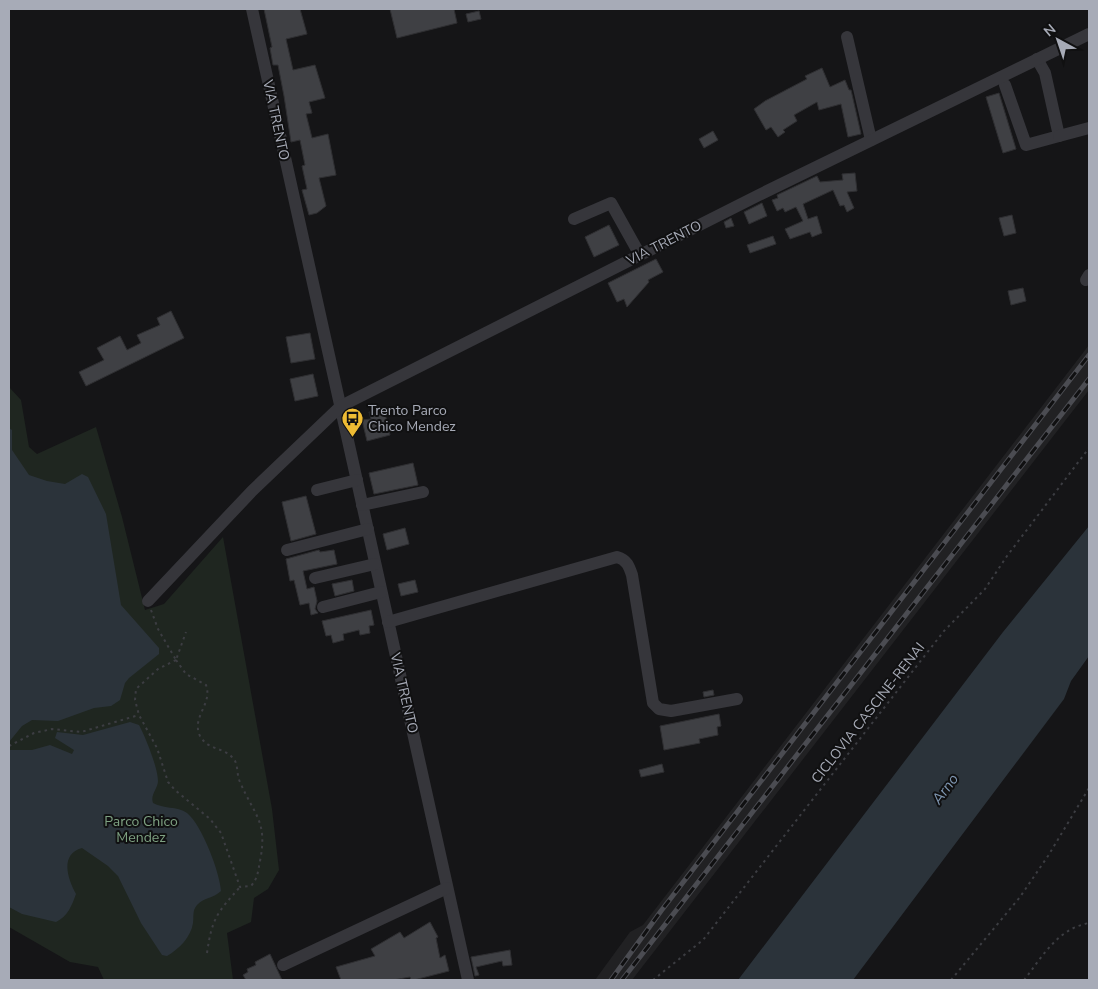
<svg xmlns="http://www.w3.org/2000/svg" width="1098" height="989" viewBox="0 0 1098 989" font-family="'Nunito Sans',sans-serif">
<rect width="100%" height="100%" fill="#151517"/>
<polygon fill="#212123" points="1089,345 1089,390 632,980 595,980 630,932 643,925"/>
<polygon fill="#1f2620" points="9,387 21,400 29,447 37,454 96,427 122,517 145,610 164,604 223,537 272,809 279,870 268,889 254,898 251,922 227,933 233,980 104,980 98,967 70,962 9,927"/>
<g fill="#2b333a">
<polygon points="9,428 12,430 12,450 29,475 47,481 65,484 82,474 88,477 106,514 121,605 159,648 159,654 129,678 125,683 120,700 111,706 94,708 58,721 32,720 22,726 9,742"/>
<polygon points="1089,526 1089,656 1071,681 1064,699 853,980 738,980 1003,632"/>
<path d="M130 722 139 725C145 736 158 768 158 781 158 788 150 795 153 803 163 809 177 806 187 813 202 825 220 873 221 891 214 898 203 898 197 905 192 911 194 916 193 923 191 937 179 949 167 956L162 955 141 923 118 876 108 866 82 848C60 854 67 878 76 894 72 905 68 916 56 922L22 914 9 907V750H32L50 745 72 754 74 750 55 738 57 732 83 735Z"/>
</g>
<g fill="#3f4044" stroke="#2f2f32">
<polygon points="264,9 300,9 307,34 286,39 293,70 315,65 325,98 309,102 312,113 306,114 312,138 328,134 336,175 319,178 326,206 317,213 309,215 302,190 307,189 302,166 305,165 300,140 291,142 284,96 278,65 273,65 270,48 272,47"/>
<polygon points="390,9 454,9 457,23 397,38"/>
<polygon points="479,11 481,19 468,22 466,14"/>
<polygon points="822,68 830,87 845,80 849,90 851,90 861,134 848,137 841,104 819,110 817,102 794,115 797,121 783,130 785,132 778,137 771,127 766,130 754,109 765,101 807,79 805,76"/>
<polygon points="999,93 1016,149 1003,153 986,97"/>
<polygon points="713,131 718,140 704,148 699,139"/>
<polygon points="855,173 857,191 847,192 854,208 847,212 844,205 840,206 833,190 803,204 808,219 817,216 822,233 812,237 810,232 790,239 785,229 803,221 796,207 785,212 783,208 777,211 772,200 778,198 777,195 817,176 820,182 843,180 842,174"/>
<polygon points="762,203 767,216 749,224 744,212"/>
<polygon points="1012,215 1016,233 1004,236 999,218"/>
<polygon points="731,218 734,226 726,228 724,222"/>
<polygon points="609,225 619,245 594,257 585,237"/>
<polygon points="773,236 776,244 750,253 747,245"/>
<polygon points="656,259 663,272 648,280 649,282 627,307 624,299 617,302 608,283"/>
<polygon points="1023,288 1026,301 1011,305 1008,291"/>
<polygon points="171,311 184,338 86,386 79,372 104,360 97,348 120,336 127,350 141,343 137,335 160,325 157,318"/>
<polygon points="310,333 315,359 291,363 286,337"/>
<polygon points="313,374 318,396 295,401 290,379"/>
<polygon points="384,409 390,435 367,441 362,420 371,419 369,412"/>
<polygon points="413,463 418,485 374,494 369,473"/>
<polygon points="306,496 316,534 291,541 282,502"/>
<polygon points="405,528 409,544 387,550 383,534"/>
<polygon points="319,550 320,552 334,550 337,564 303,571 307,589 314,587 317,601 315,609 318,613 311,615 309,603 300,605 294,580 290,581 286,559"/>
<polygon points="352,580 354,591 335,596 332,584"/>
<polygon points="415,580 418,592 401,596 398,584"/>
<polygon points="371,610 374,625 369,626 370,633 360,635 359,630 343,634 344,640 333,643 331,635 326,636 322,621"/>
<polygon points="713,690 714,695 704,697 703,692"/>
<polygon points="719,714 721,726 717,727 718,735 699,739 700,743 664,750 660,726"/>
<polygon points="662,764 664,772 641,777 639,770"/>
<polygon points="430,922 438,937 436,938 440,958 445,955 449,971 414,980 411,980 410,977 393,980 341,980 336,967 375,956 371,949 400,932 404,938"/>
<polygon points="510,950 512,965 503,966 502,961 476,967 479,975 475,976 471,957"/>
<polygon points="270,954 282,980 246,980 243,975 248,972 247,969 256,965 255,962"/>
</g>
<g fill="none" stroke-linecap="round" stroke-linejoin="round">
<g stroke="#3c3d42" stroke-width="2" stroke-dasharray="2.5 4" stroke-linecap="butt">
<polyline points="151,610 158,629 176,660 186,632"/>
<path d="M176 660 186 674 206 685C213 704 191 717 200 736 208 750 222 747 232 757 239 763 236 774 240 782 254 815 268 821 260 861 258 871 258 878 251 886L240 887 221 833 210 819 175 790 168 782 157 748 139 715 135 700 136 689 158 669Z"/>
<polyline points="9,746 34,733 52,729 81,732 139,715"/>
<path d="M207 953C212 918 217 913 240 887"/>
<polyline points="653,980 703,940 944,631 985,589 1007,556 1089,448"/>
<polyline points="951,980 1020,897 1048,856 1089,788"/>
<path d="M1024 980C1043 956 1057 929 1089 923"/>
</g>
<g stroke="#36363b" stroke-width="12">
<polyline points="252,9 468,980"/>
<polyline points="847,37 871,140"/>
<polyline points="1005,85 1026,145 1059,136 1045,73 1037,59"/>
<polyline points="1059,136 1089,128"/>
<polyline points="574,219 611,203 640,255"/>
<polyline points="1086,280 1089,275"/>
<polyline points="317,490 357,480"/>
<polyline points="362,505 423,492"/>
<polyline points="287,550 368,529"/>
<polyline points="315,578 375,564"/>
<polyline points="148,601 252,491 341,406 759,195 1089,34"/>
<polyline points="323,607 381,592"/>
<path d="M388 622 617 557C627 560 629 566 632 575L653 703 659 709 671 711 737 699"/>
<polyline points="283,965 447,888"/>
</g>
<defs>
<g id="rail">
<polyline points="611,980 661,911 1089,355"/>
<polyline points="622,980 1089,379"/>
</g>
</defs>
<use href="#rail" stroke="#4b4c52" stroke-width="5"/>
<use href="#rail" stroke="#101011" stroke-width="3" stroke-dasharray="9" stroke-linecap="butt"/>
</g>
<defs>
<symbol id="bus-pin" viewBox="-11 -11 22 30"><path d="M0 17L-7.5 6A9.5 9.5 0 1 1 7.5 6Z" fill="#efbc34" stroke="#101011"/><path d="M-5-6H5V4H4V6H2V4H-2V6H-4V4H-5ZM-3.5-4V0h7V-4ZM-3.5 1.2v1.5H-2V1.2ZM2 1.2v1.5H3.5V1.2Z" fill="#111"/></symbol>
</defs>
<g fill-rule="evenodd">
<use href="#bus-pin" x="340" y="406" width="25" height="34"/>
</g>
<g text-anchor="middle" dominant-baseline="central" stroke-width="4" stroke-linejoin="round" paint-order="stroke">
<g font-size="14" fill="#a7abb7" stroke="#101011">
<text transform="translate(276 120) rotate(78)">VIA TRENTO</text>
<text transform="translate(664 243) rotate(-27)">VIA TRENTO</text>
<text transform="translate(404 693) rotate(77)">VIA TRENTO</text>
<text transform="translate(868 713) rotate(-52)">CICLOVIA CASCINE-RENAI</text>
</g>
<g font-size="14" fill="#a7abb7" stroke="#101011" text-anchor="start">
<text x="368" y="410">Trento Parco<tspan x="368" dy="16">Chico Mendez</tspan></text>
</g>
<g font-size="14" fill="#7ea182" stroke="#101011">
<text x="141" y="821">Parco Chico<tspan x="141" dy="16">Mendez</tspan></text>
</g>
<g font-size="15" font-style="italic" fill="#7e96b1" stroke="#101011">
<text transform="translate(945 789) rotate(-54)">Arno</text>
</g>
</g>
<rect width="1098" height="989" fill="none" stroke="#a7abb7" stroke-width="20"/>
<g transform="translate(1058 40) rotate(320)" stroke="#101011" stroke-width="4" paint-order="stroke">
<path d="M0-4L9 19L0 12L-9 19Z" fill="#a7abb7"/>
<text y="-8" font-size="14" font-weight="bold" text-anchor="middle" fill="#a7abb7">N</text>
</g>
</svg>
